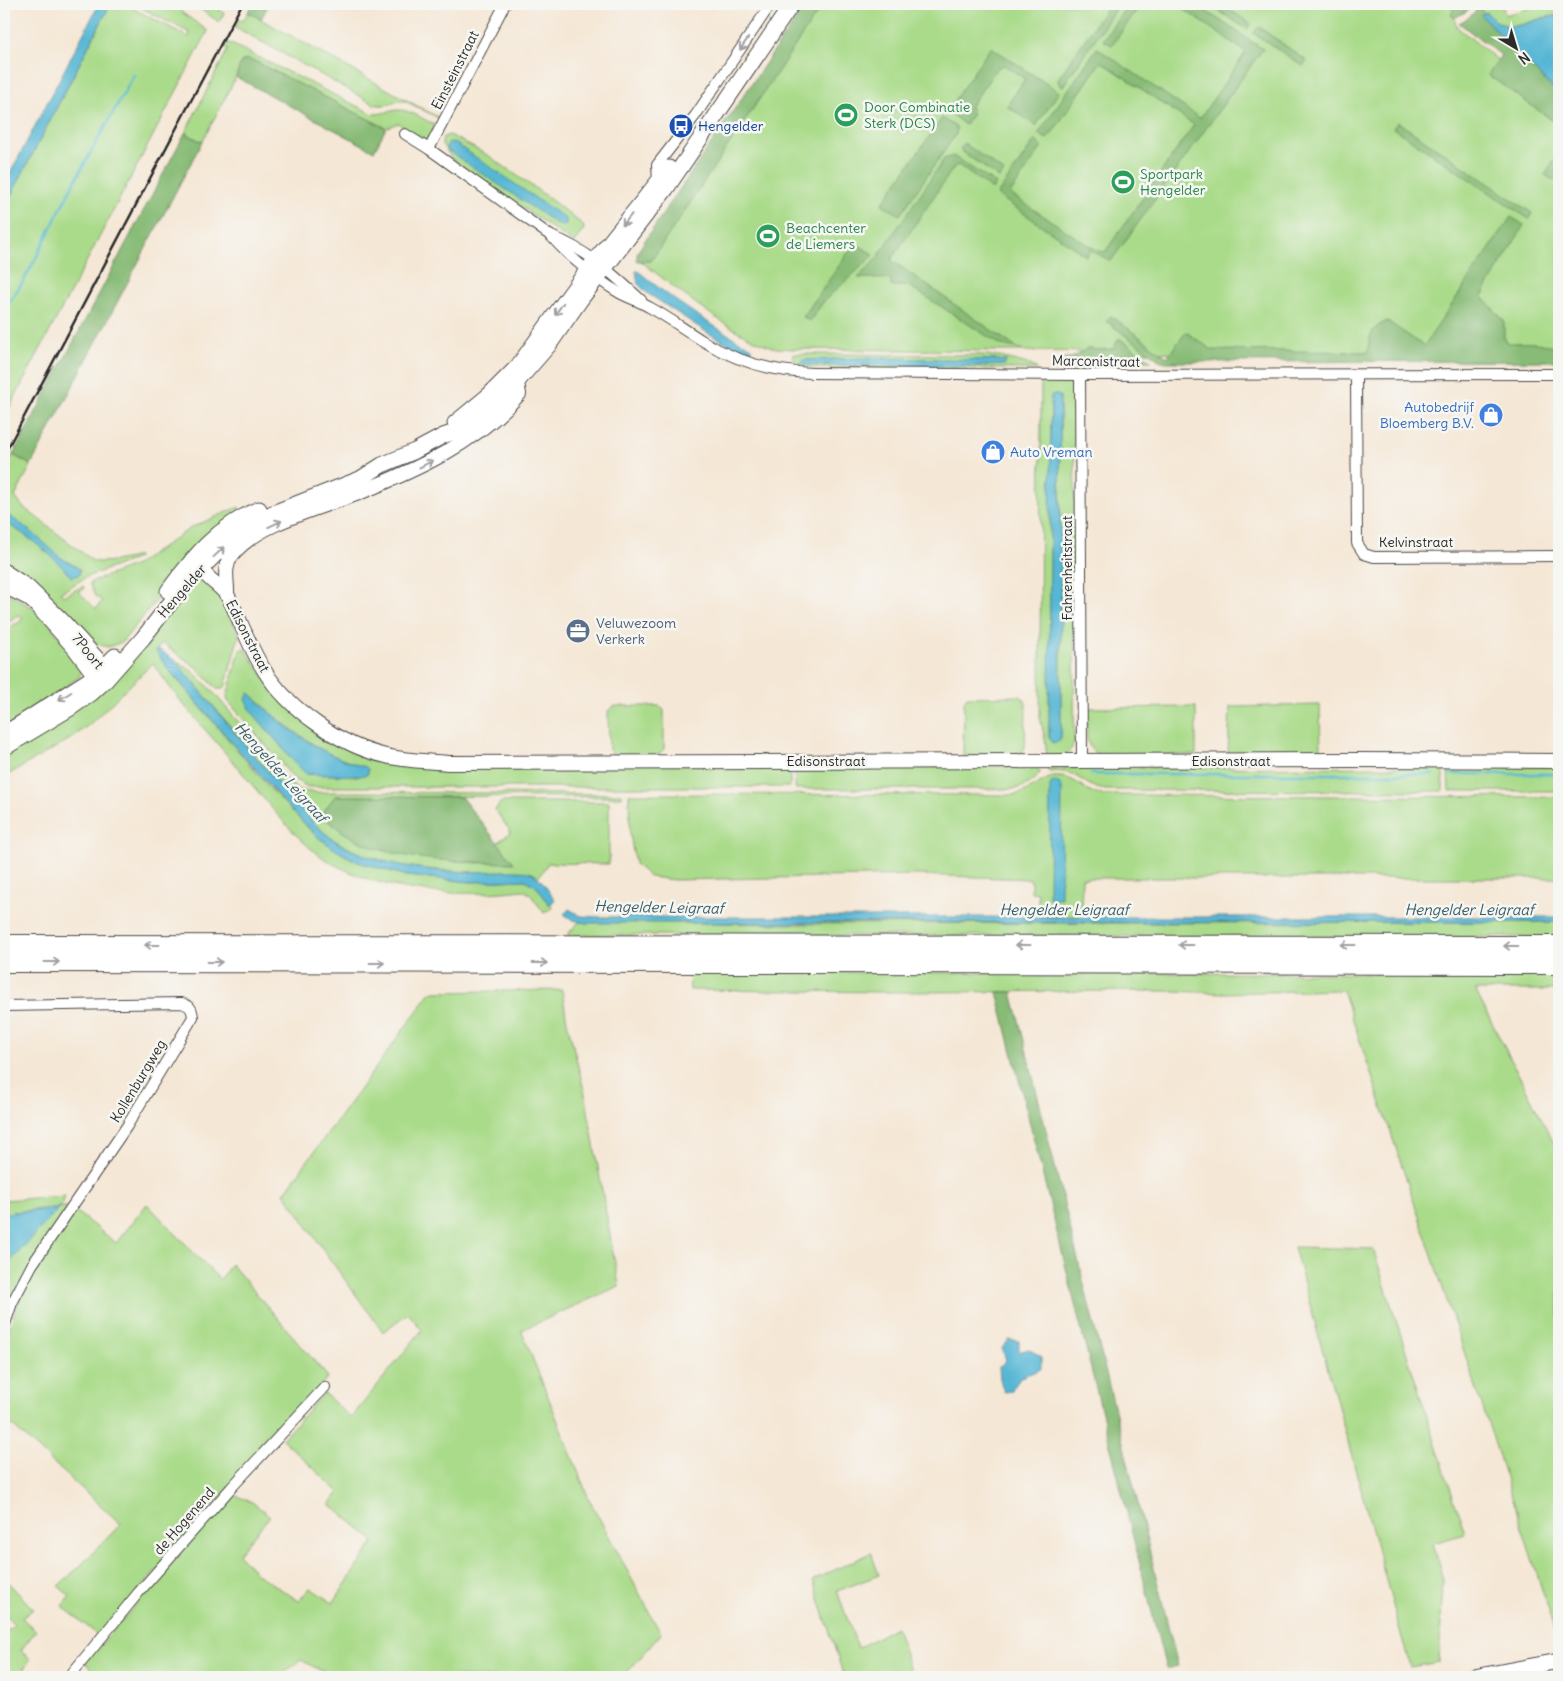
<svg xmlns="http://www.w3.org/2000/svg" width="1563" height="1681" viewBox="0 0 1563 1681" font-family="Delius,sans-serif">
<rect width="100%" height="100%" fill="#f6f6f2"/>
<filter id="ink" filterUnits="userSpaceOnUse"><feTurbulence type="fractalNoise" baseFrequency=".02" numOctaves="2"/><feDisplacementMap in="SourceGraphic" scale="10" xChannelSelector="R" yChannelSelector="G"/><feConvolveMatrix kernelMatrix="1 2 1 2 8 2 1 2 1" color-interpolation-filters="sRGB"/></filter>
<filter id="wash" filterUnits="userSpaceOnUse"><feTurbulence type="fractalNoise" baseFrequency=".0096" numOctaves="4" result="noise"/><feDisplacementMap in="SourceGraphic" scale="20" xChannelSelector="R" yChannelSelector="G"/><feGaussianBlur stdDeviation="1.12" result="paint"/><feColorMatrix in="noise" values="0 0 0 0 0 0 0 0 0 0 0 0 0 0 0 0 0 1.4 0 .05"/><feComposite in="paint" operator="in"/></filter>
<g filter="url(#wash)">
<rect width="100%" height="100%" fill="#f5e7d5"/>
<g fill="#aadb8a" stroke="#6a835a" fill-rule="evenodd">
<polygon points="103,4 124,4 189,37 190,33 134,4 174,4 184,14 208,31 4,418 4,209 109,7"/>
<polygon points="193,4 222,4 219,10 224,13 219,22"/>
<path d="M808 4H1460L1453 15 1457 27 1559 110V356L791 349C785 348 778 349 772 347 726 331 677 289 638 259Z"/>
<path d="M1484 4H1502L1505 15 1534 7V4H1559V16C1528 16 1513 41 1486 12L1484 13 1479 8Z"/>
<path d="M248 12 439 118 405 101C394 100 385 108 374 104L235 27 239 20 243 21Z"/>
<path d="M227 42 373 114C382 114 389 111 397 110 410 109 424 120 435 125L427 141 398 123 386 128 256 62 247 59 241 62 236 77 202 142 185 133 228 49 225 47Z"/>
<polygon points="450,135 489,156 546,196 583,225 584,229 574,243 452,159 442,144 443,137"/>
<path d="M793 354 987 355C996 356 1032 363 1037 369L800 368 795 365ZM868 358 996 360 1005 365H806L820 360Z"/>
<path d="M1044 379C1058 379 1069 378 1075 392L1074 743C1069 757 1060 755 1047 757L1045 739 1040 718 1041 384ZM1060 396 1061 738 1060 741 1050 739 1049 736 1051 397Z"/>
<path d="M13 455 31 465 15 497 23 507 93 561C103 564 127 559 138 556V558L86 577 60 593 64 596 83 586 84 589 79 592 96 609 102 601 95 596 90 585 91 582 136 565 192 527 239 507 241 513 170 584 122 642 108 647 97 644 92 640 45 590 31 578 18 569 4 564V473Z"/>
<path d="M200 581H205L221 594 239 635 225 687 222 689H217L196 667 162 643 156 651 169 670 268 786 313 833 336 850 358 862 407 876 471 882 525 880 537 887 553 908 544 913 530 894 523 890C454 898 365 894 309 847 282 823 257 790 234 763 206 730 176 699 153 663L91 723 72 738 4 777V753L70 712 186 587Z"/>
<polygon points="4,591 40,612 81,666 81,672 79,677 4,730 4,631 15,624 19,623 23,617 17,615 4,625"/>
<path d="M243 649H245L270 686 372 756 790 767V787H308L295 780 228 701 227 696 240 650ZM251 694 273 715 287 726 323 751 351 763 360 776 306 774 296 764 258 719Z"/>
<path d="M176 661 192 671 208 686 290 783C302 795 319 792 335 792L622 794V797L335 796 394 853 433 859 478 863 513 862 497 843 511 832 495 810 501 802H609V864L548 863 538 878C528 868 511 873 498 872 447 872 390 870 345 846 316 832 295 801 273 778L274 777 272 776 241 739V737L240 738Z"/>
<polygon points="1020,696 1024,699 1026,704 1025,747 1022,753 1018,755 963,756 964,702 967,697"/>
<polygon points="1320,705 1321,755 1228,755 1230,707"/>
<polygon points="614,706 660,706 664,710 664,749 657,756 615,756 609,750 608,711"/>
<path d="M1196 707V755H1100C1081 749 1088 724 1088 708Z"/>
<path d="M1035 766 1040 772C1036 782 1023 788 1012 789H796L795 787V767Z"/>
<path d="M1441 767 1443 768V790L1442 791 1107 790C1082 788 1079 768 1050 772L1047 770 1048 768Z"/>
<polygon points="1450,767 1559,767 1559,791 1449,791 1448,768"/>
<path d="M1052 777C1079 775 1079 791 1102 795L1559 797V878H1082L1081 916H1038V893L1031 892V879L917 875 674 880 650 877 635 864 630 833 629 794 1013 795C1028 793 1038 782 1052 777Z"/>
<polygon points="579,922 796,924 1559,922 1559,937 567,935"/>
<polygon points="689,972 1559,974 1559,990 1475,990 1559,1153 1559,1638 1558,1639 1492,1435 1343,990 1223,993 1172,991 891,992 690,990"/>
<polygon points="562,990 567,1022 585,1094 619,1286 522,1330 522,1332 589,1499 661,1634 623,1677 333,1677 301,1660 279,1677 109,1677 99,1675 85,1663 232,1494 252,1502 270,1516 238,1554 257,1574 299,1601 310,1588 333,1603 374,1541 330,1504 339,1492 282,1439 324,1393 351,1418 422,1330 408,1313 383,1332 329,1258 284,1193 431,992"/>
<polygon points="65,1196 60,1207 68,1207 4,1319 4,1268 60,1207 4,1213 4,1200"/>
<polygon points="147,1204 220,1280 231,1264 328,1377 227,1490 99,1636 62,1606 70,1596 58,1586 78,1568 121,1524 4,1418 4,1348 12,1320 21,1294 75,1211 116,1243"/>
<polygon points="1294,1247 1373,1249 1465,1534 1433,1543 1443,1580 1439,1662 1410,1667"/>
<polygon points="871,1553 879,1575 837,1591 858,1648 896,1627 912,1677 844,1677 813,1580"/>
<polygon points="4,1578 33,1609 22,1618 36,1631 21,1650 30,1660 23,1670 31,1677 4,1677 4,1634 14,1625 4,1611"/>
</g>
<g fill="#87bb76" stroke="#597350">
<polygon points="252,4 269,4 261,19 248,12"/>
<polygon points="806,4 823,4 651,261 637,261 637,253 648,236"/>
<polygon points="1109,4 1119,4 1063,86 1059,84 1058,79"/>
<polygon points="1128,4 1141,4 1112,45 1103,40"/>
<polygon points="1176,4 1195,4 1263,49 1111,261 1090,250 1086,256 997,195 1035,140 1042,147 1010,194 1088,245 1099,251 1105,252 1194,125 1102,62 1100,63 1053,132 1047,139 1038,134 1097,48 1200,118 1246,52"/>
<polygon points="1208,4 1221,4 1251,24 1247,29"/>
<polygon points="1453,4 1474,4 1467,11 1454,18 1451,15 1455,6"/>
<polygon points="1479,8 1484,13 1481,15 1559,95 1559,125 1488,75 1501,55 1459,23 1468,18"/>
<polygon points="1259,27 1307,61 1303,66 1253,33"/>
<polygon points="991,47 1059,92 1036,126 1007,106 1025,79 1004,65 997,68 970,107 973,114 965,125 947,111"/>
<polygon points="247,59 256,62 386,128 374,151 236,77 241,62"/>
<polygon points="942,118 957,128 956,134 900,215 882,204"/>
<polygon points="1398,122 1532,213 1529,219 1393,128"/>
<polygon points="185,133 202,142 31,465 13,455"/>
<polygon points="964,143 1004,172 999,178 960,150"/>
<polygon points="1559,153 1559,178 1557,182 1545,175"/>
<polygon points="953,156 996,184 993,189 991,189 958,165 954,167 891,260 1014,346 1023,350 1001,345 909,286 891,286 891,279 858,278 877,258 944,159"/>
<path d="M1511 217 1524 225 1482 296 1504 321V339L1507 343C1524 343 1545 340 1559 351V361L1165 362 1159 360 1106 321 1111 316 1167 357 1186 332 1212 350 1368 352C1370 333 1370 330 1387 321L1424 346Z"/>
<polygon points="855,243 874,255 824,301 810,321 803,317"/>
<polygon points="1119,338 1151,361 1058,362 1065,358 1072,358 1088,348 1098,350 1113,349"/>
<path d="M335 796 461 797 514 863C468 862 404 862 363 843 347 836 334 826 321 815Z"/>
<polygon points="997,992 1012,992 1178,1666 1166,1669"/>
</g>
<g fill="#56b7d5" stroke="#407180">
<polygon points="99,4 109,7 4,209 4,185"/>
<path d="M1486 12C1513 41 1528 16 1559 16V52L1552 69 1554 76 1559 82V95L1481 15Z"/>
<polygon points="449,142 455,143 566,219 566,225 562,226 557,224 447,150 446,147"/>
<path d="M636 271H638C673 301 712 326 752 348V351L732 346 708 333 647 293 638 284Z"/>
<polygon points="868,358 996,360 1006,361 1005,365 986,366 806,365 802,364 801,362 803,360"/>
<polygon points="1052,395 1058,395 1060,397 1061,738 1057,743 1053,743 1049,736 1051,397"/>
<path d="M4 513C25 525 42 541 60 557 67 562 74 564 80 570L79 575 71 577C53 555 28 536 4 522Z"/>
<path d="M158 649 176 661 239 738 241 737V740L272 776 275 777 274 778C294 801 317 832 345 847 381 865 431 872 471 872 484 872 523 869 532 873 542 877 547 891 555 899L552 903 549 904 537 887 525 880 471 882 407 876 358 862 336 850 319 838 290 809 169 670 156 651Z"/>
<path d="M249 693 251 694C282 727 322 756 366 767L368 769V774L360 776 306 774 296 764 251 711 246 699Z"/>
<polygon points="1056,781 1062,786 1061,898 1049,898 1050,786 1051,783"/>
<polygon points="569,909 581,916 598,917 1559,917 1559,922 586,923 573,920 564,914"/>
<polygon points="58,1206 60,1207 4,1268 4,1213 55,1209"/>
<polygon points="1009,1340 1019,1341 1019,1352 1028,1349 1041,1356 1041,1369 1021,1377 1011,1391 1004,1392 1000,1379 999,1367 1006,1360 1002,1348"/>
</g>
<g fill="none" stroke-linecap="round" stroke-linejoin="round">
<g stroke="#56b7d5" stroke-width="2.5">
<path d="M4 308C29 279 46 236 64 202 86 159 111 117 134 75"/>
<polyline points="1091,774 1433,774"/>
<polyline points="1451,774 1559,774"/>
</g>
</g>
</g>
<g filter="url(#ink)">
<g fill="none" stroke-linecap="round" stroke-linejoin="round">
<defs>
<g id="minor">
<polyline points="405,134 429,149 505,4"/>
<path d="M429 149 551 236C567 255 596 279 618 292 628 298 639 301 649 307 668 317 685 330 703 341 737 362 772 372 812 373L1080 375 1559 374"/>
<polyline points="658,182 657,165 695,116 771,4"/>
<path d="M551 236C586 249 614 275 641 300"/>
<polyline points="1080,375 1082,761"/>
<polyline points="1356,375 1357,543 1364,554 1374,557 1559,556"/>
<path d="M4 1006 182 1003C190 1006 192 1008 193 1017L127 1126 32 1265 12 1303 4 1327"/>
<polyline points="69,1677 139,1592 231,1488 325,1387"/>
</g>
<g id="tertiary">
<path d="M199 560C200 577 221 584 229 598 241 621 249 647 264 670 288 709 341 746 386 756 406 761 427 761 447 763L1355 760 1559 761"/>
<polyline points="4,571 28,587 62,620 105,667 106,680 95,676 74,648 34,603 28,598 4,586"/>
<path d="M227 595C228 582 222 568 232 555 255 524 319 508 356 494 416 470 475 444 519 394L517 383"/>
</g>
<g id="secondary">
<polyline points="455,423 489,395 518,366 588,269 669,168"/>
<path d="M168 591C194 556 217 527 259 509"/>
<polyline points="4,734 84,683 95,676 115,656"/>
<polyline points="4,748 69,709 92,693 106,680 143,638 182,588 220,550 247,527 268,515 360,479 382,465 415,451 443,436 463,429 503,398 549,345 581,299 666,189 792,4"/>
<polyline points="1474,1677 1559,1661"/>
</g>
<g id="motorway">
<polyline points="4,945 1559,946"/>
<polyline points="4,962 1559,964"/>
</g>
</defs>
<use href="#minor" stroke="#494744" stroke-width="12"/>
<use href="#tertiary" stroke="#494744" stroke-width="16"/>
<use href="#secondary" stroke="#494744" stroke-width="17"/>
<use href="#motorway" stroke="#494744" stroke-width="22"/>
<use href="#minor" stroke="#fff" stroke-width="10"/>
<use href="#tertiary" stroke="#fff" stroke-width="14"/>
<use href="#secondary" stroke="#fff" stroke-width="15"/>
<use href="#motorway" stroke="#fff" stroke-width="20"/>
<polyline stroke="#2b2b2b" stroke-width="2.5" points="4,455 242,4"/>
</g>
<defs><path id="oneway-shaft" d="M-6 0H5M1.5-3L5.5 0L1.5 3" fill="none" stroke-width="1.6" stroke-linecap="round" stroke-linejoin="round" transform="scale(1.25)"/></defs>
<g stroke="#a0a0a0">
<use href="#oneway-shaft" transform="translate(744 44) rotate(124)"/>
<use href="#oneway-shaft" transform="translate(627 220) rotate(129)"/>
<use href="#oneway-shaft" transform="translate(559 309) rotate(125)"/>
<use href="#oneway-shaft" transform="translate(426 464) rotate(-28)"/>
<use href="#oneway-shaft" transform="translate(275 524) rotate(-25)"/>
<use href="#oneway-shaft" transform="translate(219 552) rotate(-43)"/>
<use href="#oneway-shaft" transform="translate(65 696) rotate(148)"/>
<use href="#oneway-shaft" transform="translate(152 945) rotate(-180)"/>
<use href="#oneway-shaft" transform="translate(1023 945) rotate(-180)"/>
<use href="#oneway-shaft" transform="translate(1186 945) rotate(-180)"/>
<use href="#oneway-shaft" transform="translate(1348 945) rotate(-180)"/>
<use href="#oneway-shaft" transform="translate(1511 946) rotate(-180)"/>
<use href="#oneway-shaft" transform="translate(52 962)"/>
<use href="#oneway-shaft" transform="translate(215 962)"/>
<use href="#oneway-shaft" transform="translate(377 963)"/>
<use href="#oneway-shaft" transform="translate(540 963)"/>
</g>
</g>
<defs>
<symbol id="stadium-disc" viewBox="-11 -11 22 22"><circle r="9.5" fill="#2e9e5b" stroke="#f6f6f2"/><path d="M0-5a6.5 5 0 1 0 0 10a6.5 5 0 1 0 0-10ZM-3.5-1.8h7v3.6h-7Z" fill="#fff"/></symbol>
<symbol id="bus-disc" viewBox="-11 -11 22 22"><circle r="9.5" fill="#1a4fb4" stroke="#f6f6f2"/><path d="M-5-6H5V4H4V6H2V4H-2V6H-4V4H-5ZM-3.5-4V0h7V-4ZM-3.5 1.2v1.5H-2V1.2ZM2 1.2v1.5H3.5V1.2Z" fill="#fff"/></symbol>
<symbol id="shop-disc" viewBox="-11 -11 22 22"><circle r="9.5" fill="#3f7fe0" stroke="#f6f6f2"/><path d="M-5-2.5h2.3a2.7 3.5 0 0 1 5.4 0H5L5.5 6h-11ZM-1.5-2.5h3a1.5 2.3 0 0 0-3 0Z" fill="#fff"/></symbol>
<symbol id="office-disc" viewBox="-11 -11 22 22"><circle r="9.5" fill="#5c6f8a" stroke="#f6f6f2"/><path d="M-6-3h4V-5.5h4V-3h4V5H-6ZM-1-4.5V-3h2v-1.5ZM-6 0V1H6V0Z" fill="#fff"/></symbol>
</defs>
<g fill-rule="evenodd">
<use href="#stadium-disc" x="832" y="101" width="28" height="28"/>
<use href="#bus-disc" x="667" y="112" width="28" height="28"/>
<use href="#stadium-disc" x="1109" y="168" width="28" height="28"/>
<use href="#stadium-disc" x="754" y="222" width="28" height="28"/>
<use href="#shop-disc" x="1477" y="401" width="28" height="28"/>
<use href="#shop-disc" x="979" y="438" width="28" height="28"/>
<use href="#office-disc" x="564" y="617" width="28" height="28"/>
</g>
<g text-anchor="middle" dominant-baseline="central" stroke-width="5" stroke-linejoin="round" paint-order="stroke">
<g font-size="14" fill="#2b2b2b" stroke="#f6f6f2">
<text transform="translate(455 70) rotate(-63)">Einsteinstraat</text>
<text transform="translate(1096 361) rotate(1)">Marconistraat</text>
<text x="1416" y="542">Kelvinstraat</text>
<text transform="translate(1067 568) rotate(-90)">Fahrenheitstraat</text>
<text transform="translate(182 591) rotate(-49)">Hengelder</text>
<text transform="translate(248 636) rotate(63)">Edisonstraat</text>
<text transform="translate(88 651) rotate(51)">7Poort</text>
<text x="826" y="761">Edisonstraat</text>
<text x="1231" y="761">Edisonstraat</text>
<text transform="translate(138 1081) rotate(-59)">Kollenburgweg</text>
<text transform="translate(184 1521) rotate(-49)">de Hogenend</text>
</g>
<g font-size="14" fill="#27864d" stroke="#f6f6f2" text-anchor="start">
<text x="864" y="107">Door Combinatie<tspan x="864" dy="16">Sterk (DCS)</tspan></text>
<text x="1140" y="174">Sportpark<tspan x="1140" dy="16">Hengelder</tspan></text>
<text x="786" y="228">Beachcenter<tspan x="786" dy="16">de Liemers</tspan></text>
</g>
<g font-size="14" fill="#164399" stroke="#f6f6f2" text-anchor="start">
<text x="698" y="126">Hengelder</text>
</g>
<g font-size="14" fill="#366cbe" stroke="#f6f6f2" text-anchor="end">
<text x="1474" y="407">Autobedrijf<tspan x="1474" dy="16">Bloemberg B.V.</tspan></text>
<text x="1010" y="452" text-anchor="start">Auto Vreman</text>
</g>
<g font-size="14" fill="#4e5e75" stroke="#f6f6f2" text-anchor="start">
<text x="596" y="623">Veluwezoom<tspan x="596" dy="16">Verkerk</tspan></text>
</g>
<g font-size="15" font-style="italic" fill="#3a5c66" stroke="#f6f6f2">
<text transform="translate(281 772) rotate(48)">Hengelder Leigraaf</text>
<text transform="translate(659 907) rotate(1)">Hengelder Leigraaf</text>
<text x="1064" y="909">Hengelder Leigraaf</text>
<text x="1469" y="909">Hengelder Leigraaf</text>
</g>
</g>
<rect width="1563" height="1681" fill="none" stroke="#f6f6f2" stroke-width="20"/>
<g transform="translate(1516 48) rotate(142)" stroke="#f6f6f2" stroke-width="4" paint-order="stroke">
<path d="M0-4L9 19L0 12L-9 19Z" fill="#2b2b2b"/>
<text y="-8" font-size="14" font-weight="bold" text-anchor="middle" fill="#2b2b2b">N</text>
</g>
</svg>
